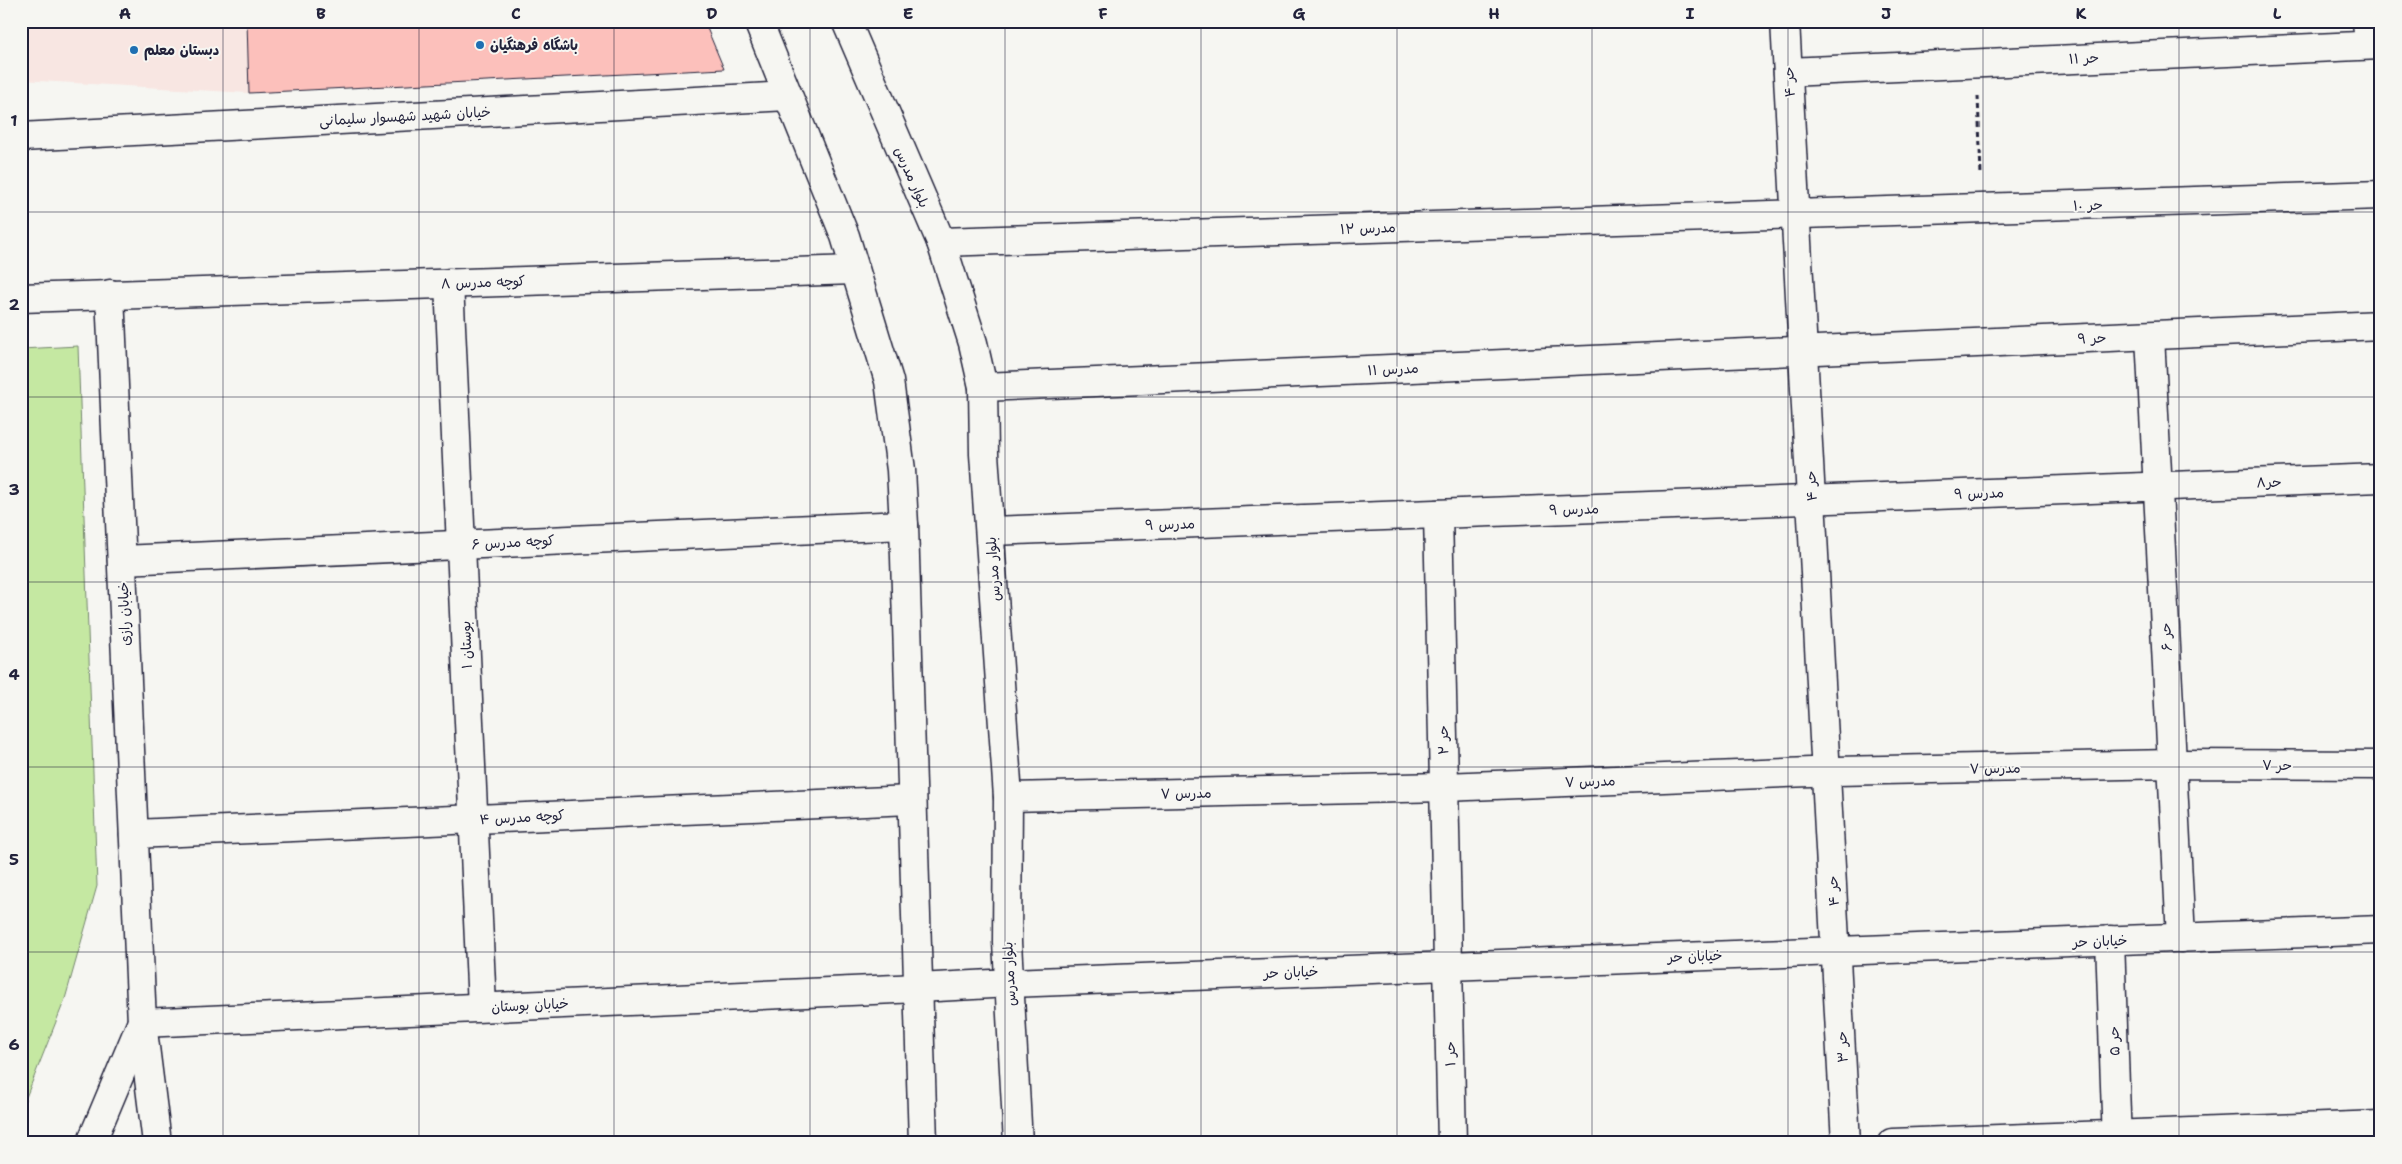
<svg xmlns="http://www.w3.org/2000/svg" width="2402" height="1164" viewBox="0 0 2402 1164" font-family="'Shantell Sans','Playpen Sans Arabic',sans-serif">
<rect width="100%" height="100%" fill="#f6f6f2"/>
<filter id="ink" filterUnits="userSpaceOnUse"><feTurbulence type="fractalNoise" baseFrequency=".02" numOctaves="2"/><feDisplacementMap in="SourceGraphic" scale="10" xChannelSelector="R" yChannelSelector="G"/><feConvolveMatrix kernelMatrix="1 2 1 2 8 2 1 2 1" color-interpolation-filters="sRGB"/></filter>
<g filter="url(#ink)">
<polygon fill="#f8e6e2" points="21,21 247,21 249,93 21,80"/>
<polygon fill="#c5e8a2" stroke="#74856e" points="78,346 97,886 65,999 21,1110 21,349"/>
<polygon fill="#fcc0bb" stroke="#22223b" points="247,21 704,21 724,69 249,93"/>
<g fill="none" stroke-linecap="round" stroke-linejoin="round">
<defs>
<g id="minor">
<polyline points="1785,21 1846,1143"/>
<polyline points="2367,21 2369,45"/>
<polyline points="1788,72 2381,45"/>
<polyline points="21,137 788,96"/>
<polyline points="941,242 2381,195"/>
<polyline points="449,283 482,1007"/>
<polyline points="110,294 142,1023 157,1143"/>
<polyline points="21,298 855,270"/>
<polyline points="2150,336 2181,938"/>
<polyline points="983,387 2381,325"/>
<polyline points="1438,514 1452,1143"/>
<polyline points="991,531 2381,478"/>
<polyline points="122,560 904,525"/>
<polyline points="1008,797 1444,787 1836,771 2172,764 2381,765"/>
<polyline points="134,834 911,800"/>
<polyline points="2110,940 2117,1143"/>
<polyline points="1010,983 2381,930"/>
<polyline points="142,1023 918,988"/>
<polyline points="91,1143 141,1024"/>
<polyline points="1892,1143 2380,1125"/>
</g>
<g id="major">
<polyline points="758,21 845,236 889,381 901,470 904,525 923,1143"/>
<polyline points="846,21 941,242 973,343 983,387 984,454 1008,797 1007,942 1018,1143"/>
<polyline points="918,988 1010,983"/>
</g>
</defs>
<use href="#minor" stroke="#22223b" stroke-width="31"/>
<use href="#major" stroke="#22223b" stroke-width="31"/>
<g stroke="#22223b" stroke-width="3" stroke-dasharray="5 4" stroke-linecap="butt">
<polyline points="1975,21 1975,30"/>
<polyline points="1978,96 1981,175"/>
</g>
<use href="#minor" stroke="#f6f6f2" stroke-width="28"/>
<use href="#major" stroke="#f6f6f2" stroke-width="28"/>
</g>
</g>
<path fill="none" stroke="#22223b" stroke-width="1" stroke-opacity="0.55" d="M223 21V1143M419 21V1143M614 21V1143M810 21V1143M1005 21V1143M1201 21V1143M1397 21V1143M1592 21V1143M1788 21V1143M1983 21V1143M2179 21V1143M21 212H2381M21 397H2381M21 582H2381M21 767H2381M21 952H2381"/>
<g fill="#1f6fb2" stroke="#f6f6f2" stroke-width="2">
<circle cx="480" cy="45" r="5"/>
<circle cx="134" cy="50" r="5"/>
</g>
<g text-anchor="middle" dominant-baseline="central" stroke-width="4" stroke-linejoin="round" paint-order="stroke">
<g font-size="14" font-weight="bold" fill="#22223b" stroke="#f6f6f2" text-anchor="start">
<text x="490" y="45">باشگاه فرهنگیان</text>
<text x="144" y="50">دبستان معلم</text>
</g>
<g font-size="14" fill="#22223b" stroke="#f6f6f2">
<text transform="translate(2084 58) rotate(-3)">حر ۱۱</text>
<text transform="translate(1789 82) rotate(-93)">حر ۴</text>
<text transform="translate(405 116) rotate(-3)">خیابان شهید شهسوار سلیمانی</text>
<text transform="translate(912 177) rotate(66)">بلوار مدرس</text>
<text transform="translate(2088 205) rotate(-2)">حر ۱۰</text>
<text transform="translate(1368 228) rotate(-2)">مدرس ۱۲</text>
<text transform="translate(483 282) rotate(-2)">کوچه مدرس ۸</text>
<text transform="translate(2092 338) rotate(-2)">حر ۹</text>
<text transform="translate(1393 369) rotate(-3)">مدرس ۱۱</text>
<text transform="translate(2269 482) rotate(-2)">حر۸</text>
<text transform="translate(1811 486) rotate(-93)">حر ۴</text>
<text transform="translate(1979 493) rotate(-2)">مدرس ۹</text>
<text transform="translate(1574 509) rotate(-2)">مدرس ۹</text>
<text transform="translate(1170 524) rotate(-2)">مدرس ۹</text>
<text transform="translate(513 542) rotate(-3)">کوچه مدرس ۶</text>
<text transform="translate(993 569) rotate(-94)">بلوار مدرس</text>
<text transform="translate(124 614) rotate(-92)">خیابان رازی</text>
<text transform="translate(2166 637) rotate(-93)">حر ۶</text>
<text transform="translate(466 645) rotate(-92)">بوستان ۱</text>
<text transform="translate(1443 740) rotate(-91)">حر ۲</text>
<text x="2277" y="765">حر ۷</text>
<text transform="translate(1995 768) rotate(-1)">مدرس ۷</text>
<text transform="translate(1590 781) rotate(-2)">مدرس ۷</text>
<text transform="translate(1186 793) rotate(-1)">مدرس ۷</text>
<text transform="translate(522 817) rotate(-3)">کوچه مدرس ۴</text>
<text transform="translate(1833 891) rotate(-93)">حر ۴</text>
<text transform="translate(2100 941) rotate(-2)">خیابان حر</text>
<text transform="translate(1695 956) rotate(-2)">خیابان حر</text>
<text transform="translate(1291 972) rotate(-2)">خیابان حر</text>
<text transform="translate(1009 974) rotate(-93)">بلوار مدرس</text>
<text transform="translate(530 1005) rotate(-3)">خیابان بوستان</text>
<text transform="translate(2114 1041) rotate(-92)">حر ۵</text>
<text transform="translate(1842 1047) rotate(-93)">حر ۳</text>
<text transform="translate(1450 1054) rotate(-91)">حر ۱</text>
</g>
</g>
<rect width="2402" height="1164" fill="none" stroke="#f6f6f2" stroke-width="55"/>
<rect x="28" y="28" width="2346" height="1108" fill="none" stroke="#22223b" stroke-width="2"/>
<g font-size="16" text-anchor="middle" font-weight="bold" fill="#22223b">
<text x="125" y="19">A</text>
<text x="321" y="19">B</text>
<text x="516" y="19">C</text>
<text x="712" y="19">D</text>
<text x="908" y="19">E</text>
<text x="1103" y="19">F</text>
<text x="1299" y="19">G</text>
<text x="1494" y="19">H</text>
<text x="1690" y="19">I</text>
<text x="1886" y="19">J</text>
<text x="2081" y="19">K</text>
<text x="2277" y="19">L</text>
<text x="14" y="126">1</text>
<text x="14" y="310">2</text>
<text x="14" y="495">3</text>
<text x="14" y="680">4</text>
<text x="14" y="865">5</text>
<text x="14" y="1050">6</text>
</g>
</svg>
